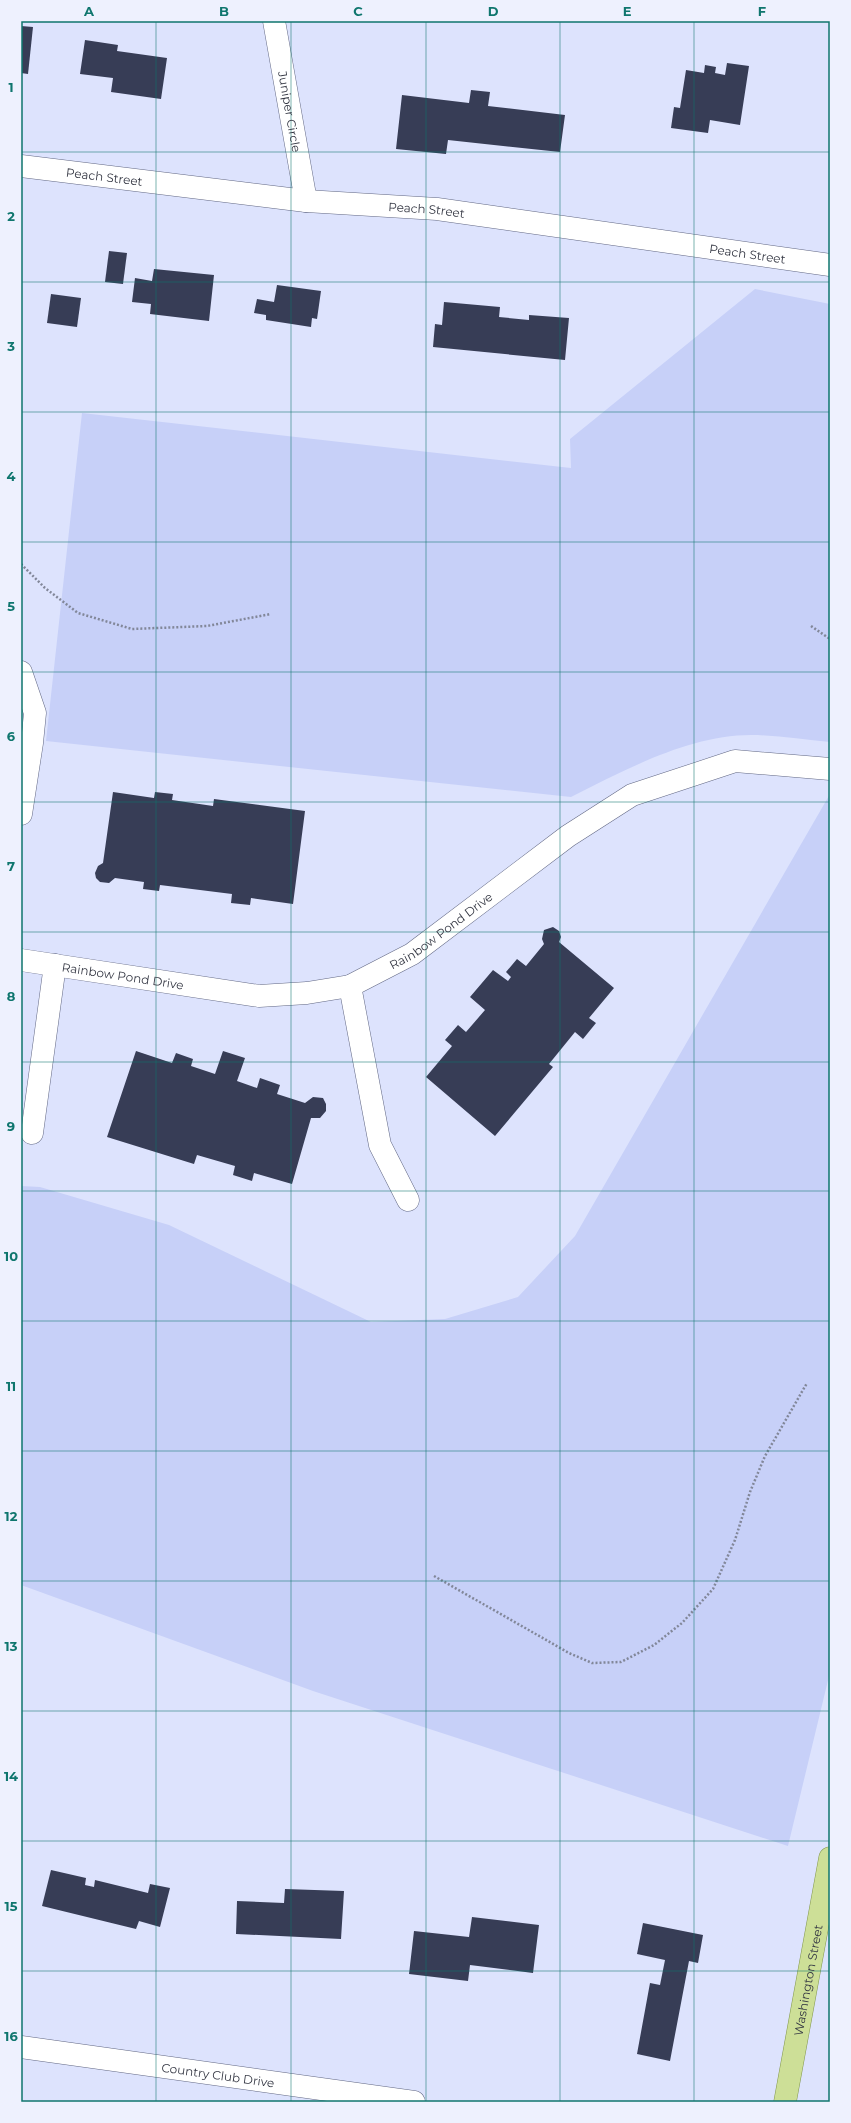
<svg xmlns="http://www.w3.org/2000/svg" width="851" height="2123" viewBox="0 0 851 2123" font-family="Montserrat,sans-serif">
<rect width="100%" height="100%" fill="#dde3fd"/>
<g fill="#c7d0f8">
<path d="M755 289 830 304V742C804 740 777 735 751 735 689 735 625 770 571 797L46 741 82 413 571 468 570 439Z"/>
<polygon points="830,794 830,1672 788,1846 313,1691 21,1585 21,1186 40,1187 169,1225 371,1322 445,1319 518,1297 575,1236"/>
</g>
<g fill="#373d56">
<polygon points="21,26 33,27 28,74 21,73"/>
<polygon points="85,40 118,45 117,51 167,58 161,99 111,92 113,78 80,74"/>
<polygon points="727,63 749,66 740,125 710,120 708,133 671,128 674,107 680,108 686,70 704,73 705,65 716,67 715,73 725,75"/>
<polygon points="471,90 490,92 488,106 565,115 560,152 448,140 446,154 396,149 402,95 469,103"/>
<polygon points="109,251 127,253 123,284 105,282"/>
<polygon points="154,269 214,275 209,321 150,314 151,304 132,302 135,278 152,281"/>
<polygon points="277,285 321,291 317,319 312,318 311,327 266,320 266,315 254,313 257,299 274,302"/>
<polygon points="51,294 81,298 77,327 47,323"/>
<polygon points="444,302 500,307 499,317 529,320 529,315 569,318 565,360 433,347 435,324 442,325"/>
<polygon points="113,792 154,798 155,792 173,794 172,800 213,806 214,799 305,811 293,904 251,898 250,905 231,903 232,894 160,885 159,891 143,889 144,882 115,878 109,883 100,882 96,878 95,873 98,866 103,863"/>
<polygon points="553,927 559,931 561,937 559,942 614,988 589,1018 596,1023 583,1039 575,1032 549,1064 553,1067 495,1136 426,1077 452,1046 445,1040 458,1025 466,1032 485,1010 470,997 493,970 508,981 511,977 506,972 517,959 526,966 544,944 542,939 544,930"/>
<polygon points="136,1051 172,1063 176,1053 193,1059 191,1066 215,1074 223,1051 245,1058 237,1081 257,1088 260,1078 280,1085 277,1094 305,1103 313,1097 323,1098 326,1104 326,1111 320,1118 311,1118 292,1184 254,1173 252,1181 233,1175 235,1166 197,1155 194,1164 107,1137"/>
<polygon points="51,1870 86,1878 85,1885 94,1887 95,1880 148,1893 150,1884 170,1888 160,1927 139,1921 136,1929 42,1906"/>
<polygon points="285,1889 344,1891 341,1939 236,1934 237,1901 284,1903"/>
<polygon points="472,1917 539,1925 533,1973 470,1965 468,1981 409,1974 414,1931 469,1937"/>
<polygon points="643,1923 703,1935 698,1963 689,1961 670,2061 637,2054 650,1983 660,1985 665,1960 637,1954"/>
</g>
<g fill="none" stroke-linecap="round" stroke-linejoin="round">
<defs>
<g id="minor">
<path id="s1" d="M274 21 306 201"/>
<path id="s2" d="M21 166 306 201 437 209 830 265"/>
<polyline points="21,672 35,713 32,743 21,814"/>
<path id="s3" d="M21 960 259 996 307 993 350 986 412 954 568 836 632 795 735 761 830 769"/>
<polyline points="350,986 380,1145 408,1200"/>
<polyline points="32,1133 55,965"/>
<path id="s4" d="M21 2047 414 2102"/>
</g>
<g id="major">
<path id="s5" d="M785 2102 830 1858"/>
</g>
</defs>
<use href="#minor" stroke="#626884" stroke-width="23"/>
<use href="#major" stroke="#81964c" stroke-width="23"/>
<g stroke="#828799" stroke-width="2.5" stroke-dasharray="2 2" stroke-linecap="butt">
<polyline points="21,564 45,588 78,613 132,629 207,626 271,614"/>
<polyline points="811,626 830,639"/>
<polyline points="434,1576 569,1653 592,1663 621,1662 654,1645 682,1623 713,1589 735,1540 750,1492 765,1456 807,1383"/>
</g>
<use href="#minor" stroke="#fff" stroke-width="22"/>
<use href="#major" stroke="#cddf97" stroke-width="22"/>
</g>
<path fill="none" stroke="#0f766e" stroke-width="1" stroke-opacity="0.55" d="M156 21V2102M291 21V2102M426 21V2102M560 21V2102M694 21V2102M21 152H830M21 282H830M21 412H830M21 542H830M21 672H830M21 802H830M21 932H830M21 1062H830M21 1191H830M21 1321H830M21 1451H830M21 1581H830M21 1711H830M21 1841H830M21 1971H830"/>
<g text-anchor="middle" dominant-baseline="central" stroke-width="4" stroke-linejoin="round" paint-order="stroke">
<g font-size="12" fill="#343743" stroke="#eef1fe">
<text stroke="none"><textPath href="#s1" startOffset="92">Juniper Circle</textPath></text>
<text stroke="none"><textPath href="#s2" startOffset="84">Peach Street</textPath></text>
<text stroke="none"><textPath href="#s2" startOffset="408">Peach Street</textPath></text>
<text stroke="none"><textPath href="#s2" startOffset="732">Peach Street</textPath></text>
<text stroke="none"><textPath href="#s3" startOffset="439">Rainbow Pond Drive</textPath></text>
<text stroke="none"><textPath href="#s3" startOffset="103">Rainbow Pond Drive</textPath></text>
<text stroke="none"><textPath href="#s5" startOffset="124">Washington Street</textPath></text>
<text stroke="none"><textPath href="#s4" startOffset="199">Country Club Drive</textPath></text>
</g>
</g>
<rect width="851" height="2123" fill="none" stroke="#eef1fe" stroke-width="44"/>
<rect x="22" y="22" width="807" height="2079" fill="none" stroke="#0f766e" stroke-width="1.5"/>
<g font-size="13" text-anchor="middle" font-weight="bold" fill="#0f766e">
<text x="89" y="16">A</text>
<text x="224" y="16">B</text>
<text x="358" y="16">C</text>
<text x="493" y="16">D</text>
<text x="627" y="16">E</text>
<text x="762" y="16">F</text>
<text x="11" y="92">1</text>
<text x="11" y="221">2</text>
<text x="11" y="351">3</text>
<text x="11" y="481">4</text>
<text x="11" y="611">5</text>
<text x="11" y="741">6</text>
<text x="11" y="871">7</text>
<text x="11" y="1001">8</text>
<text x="11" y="1131">9</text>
<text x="11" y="1261">10</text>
<text x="11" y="1391">11</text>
<text x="11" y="1521">12</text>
<text x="11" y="1651">13</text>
<text x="11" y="1781">14</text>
<text x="11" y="1911">15</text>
<text x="11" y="2041">16</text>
</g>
</svg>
